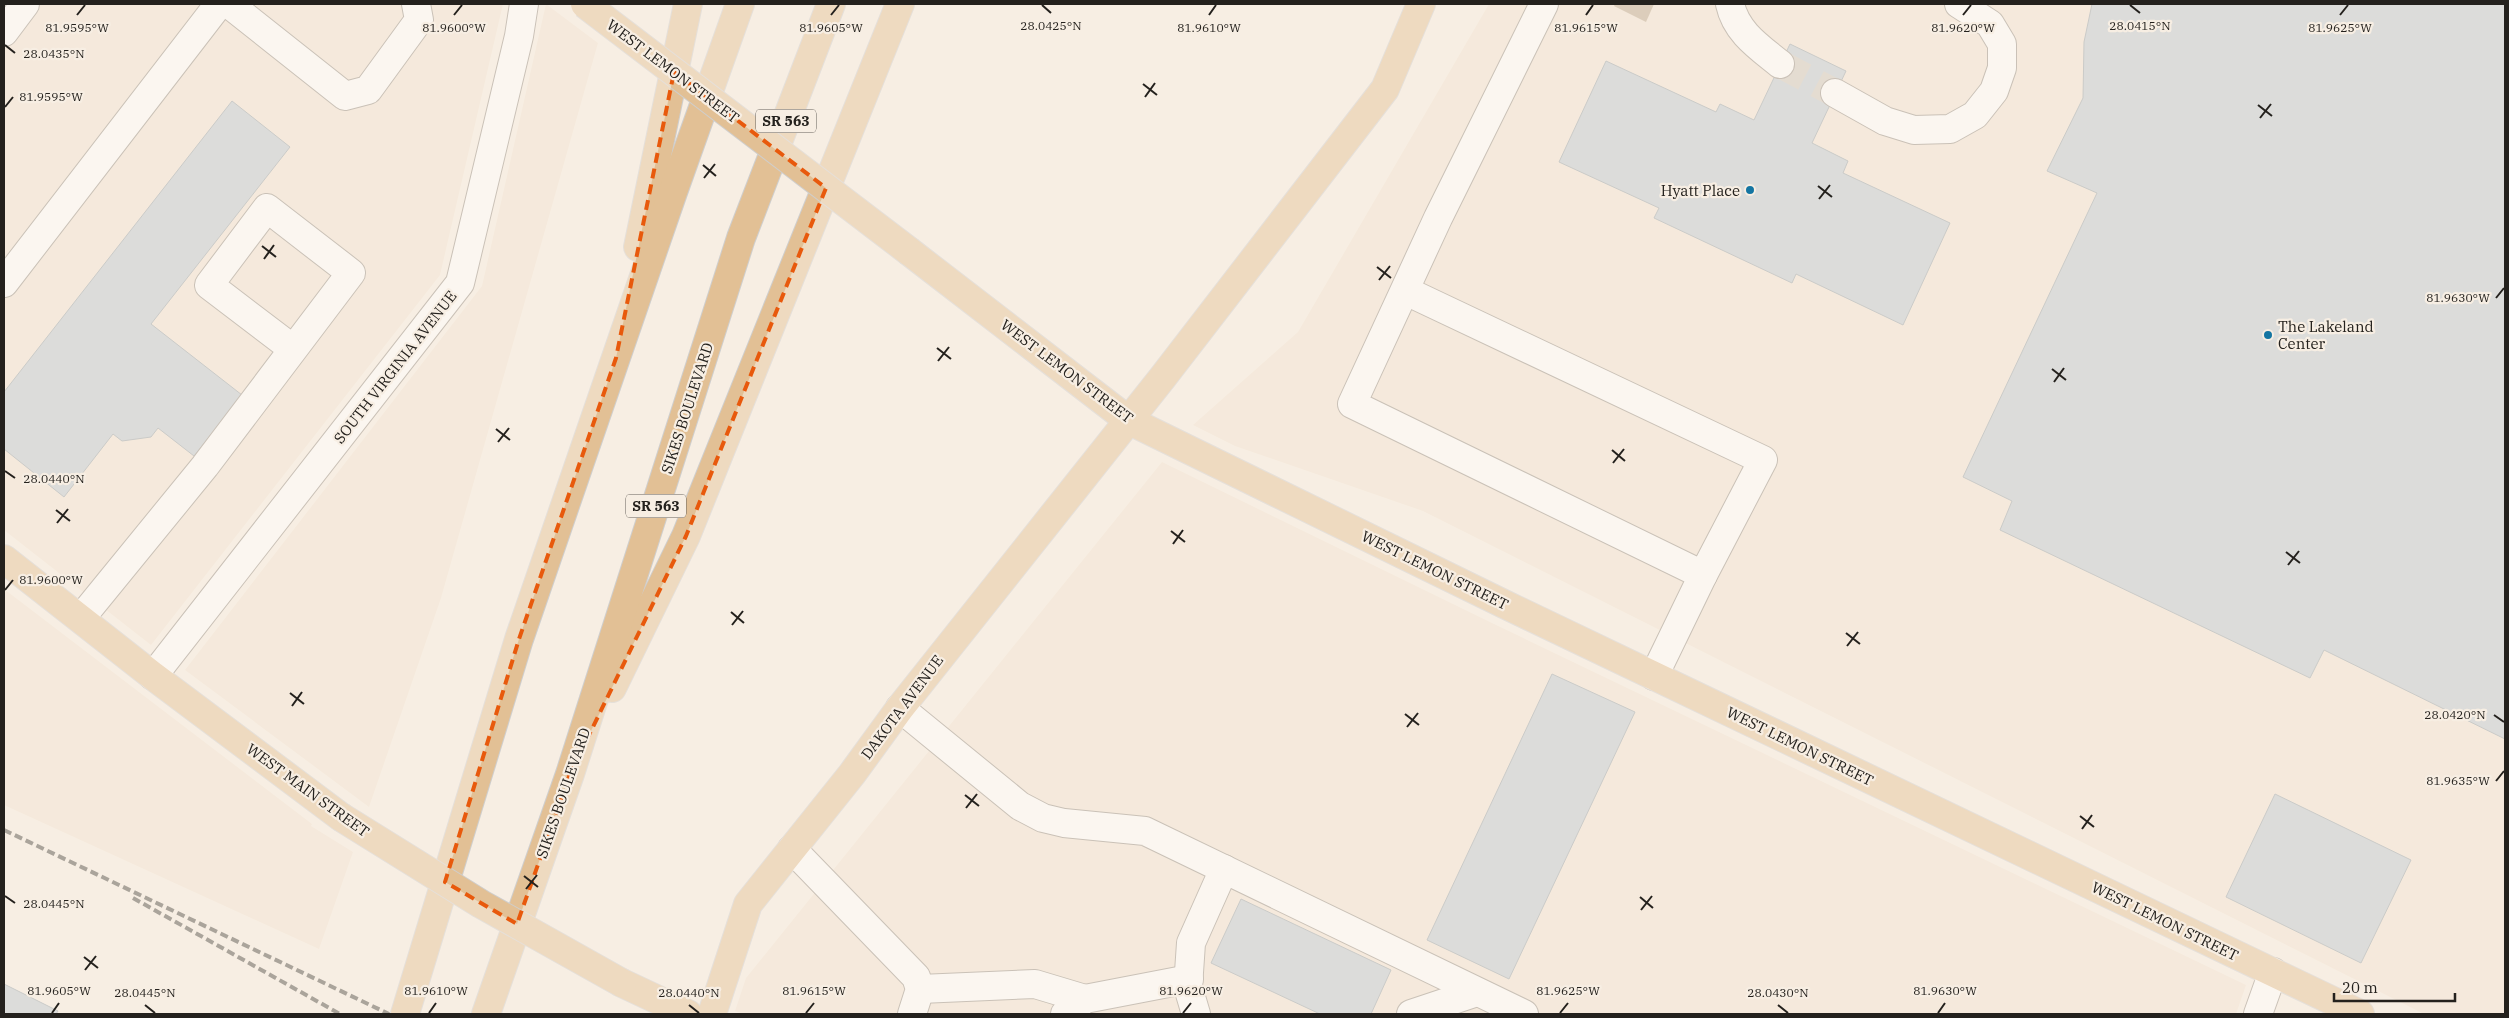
<svg xmlns="http://www.w3.org/2000/svg" width="2509" height="1018" viewBox="0 0 2509 1018" font-family="'IBM Plex Serif',serif">
<rect width="100%" height="100%" fill="#f7eee3"/>
<g fill="#f1e3d2">
<polygon points="4,4 503,4 440,275 151,645 4,530"/>
<polygon points="546,4 598,43 441,598 369,807 185,670 482,286"/>
<polygon points="1489,4 2505,4 2505,1014 2424,1014 1423,511 1235,446 1193,425 1298,332"/>
<polygon points="1162,462 1494,624 2246,985 2236,1014 743,1014 735,1011 746,978"/>
<polygon points="4,589 312,824 311,826 353,852 319,949 4,805"/>
</g>
<polygon fill="#baa48a" points="1615,4 1654,4 1646,22 1614,6"/>
<g fill="#bac6ce" stroke="#949fa7">
<polygon points="2092,4 2505,4 2505,739 2324,650 2310,678 2000,530 2012,501 1963,477 2097,193 2047,171 2083,98 2084,42"/>
<polygon points="1790,44 1846,71 1812,143 1848,161 1843,173 1950,223 1903,325 1796,274 1792,283 1654,218 1659,208 1559,162 1606,61 1716,112 1720,104 1754,120"/>
<polygon points="232,101 290,147 151,324 242,395 194,456 158,428 151,437 122,441 113,434 64,497 4,449 4,392"/>
<polygon points="1552,674 1635,712 1509,979 1427,940"/>
<polygon points="2275,794 2411,860 2361,963 2226,897"/>
<polygon points="1241,899 1391,970 1371,1014 1320,1014 1211,963"/>
<polygon points="4,984 58,1011 56,1014 4,1014"/>
</g>
<g fill="none" stroke-linecap="round" stroke-linejoin="round">
<polyline stroke="#cdc5bb" stroke-width="28" stroke-dasharray="28 14" stroke-linecap="butt" points="1780,64 1835,93"/>
<defs>
<g id="minor">
<polyline points="229,4 345,96 368,90 419,20 416,4"/>
<polyline points="1544,4 1438,218 1352,404 1703,575"/>
<path d="M1730 4C1736 32 1759 47 1780 64"/>
<polyline points="4,32 25,4"/>
<polyline points="1835,93 1885,121 1914,130 1950,129 1975,115 1994,91 2002,68 2002,44 1990,24 1959,4"/>
<polyline points="4,283 219,4"/>
<polyline points="1406,291 1763,460 1703,575 1654,676"/>
<polyline points="81,618 205,466 351,273 267,208 209,285 293,349"/>
<polyline points="153,676 460,283 519,36 524,4"/>
<polyline points="900,708 1020,806 1043,818 1064,823 1145,831 1524,1014"/>
<polyline points="792,849 916,977 920,989 912,1014"/>
<polyline points="920,989 1035,984 1085,999"/>
<polyline points="1065,1014 1085,999 1189,979"/>
<polyline points="1196,1014 1188,987 1191,943 1224,869"/>
<polyline points="1411,1014 1477,992"/>
<polyline points="2258,1014 2273,972"/>
</g>
<g id="major">
<polyline points="638,247 688,4"/>
<polyline points="910,252 1128,420 1504,604 2360,1014"/>
<polyline points="4,559 153,676 341,817"/>
<polyline points="612,688 686,536 900,4"/>
<polyline points="622,983 688,1014"/>
<polyline points="405,1014 519,639 673,192 740,4"/>
<polyline points="486,1014 570,774 741,238 831,4"/>
<polyline points="712,1014 748,904 852,774 900,708 1163,377 1385,89 1421,4"/>
</g>
</defs>
<use href="#minor" stroke="#938b82" stroke-width="30"/>
<use href="#major" stroke="#cfcecd" stroke-width="30"/>
<use href="#minor" stroke="#fff" stroke-width="28"/>
<use href="#major" stroke="#e2c095" stroke-width="28"/>
<g stroke="#4d4943" stroke-width="4" stroke-dasharray="8 4" stroke-linecap="butt">
<polyline points="4,830 389,1014"/>
<polyline points="133,898 340,1014"/>
</g>
<defs>
<g id="major-bridge">
<polyline points="585,4 910,252"/>
<polyline points="341,817 481,904 622,983"/>
</g>
</defs>
<use href="#major-bridge" stroke="#cfcecd" stroke-width="30" stroke-linecap="butt"/>
<use href="#major-bridge" stroke="#e2c095" stroke-width="28"/>
</g>
<path d="M0 0H2509V1018H0ZM674 72 826 188 686 536 570 774 517 924 445 882 519 639 616 358Z" fill="#f7eee3" fill-opacity=".55" fill-rule="evenodd"/>
<path fill="none" stroke="#e8590c" stroke-width="4" stroke-dasharray="10 6" stroke-linejoin="round" d="M674 72 826 188 686 536 570 774 517 924 445 882 519 639 616 358Z"/>
<path fill="none" stroke="#24211d" stroke-width="2" d="M1042 5 1051 13M2130 5 2140 13M77 15 85 5M454 15 462 5M831 15 839 5M1209 15 1216 5M1586 15 1593 5M1963 15 1971 5M2340 15 2348 5M5 45 15 53M1143 84 1157 95M1145 97 1155 83M2258 105 2272 116M5 107 13 97M2260 118 2271 104M703 165 716 176M704 178 715 164M1818 186 1832 197M1819 199 1830 185M262 246 276 257M264 259 274 245M1377 267 1391 278M1379 280 1390 266M2496 298 2504 288M937 348 951 359M938 361 949 347M2052 369 2066 380M2054 382 2064 368M496 429 510 440M498 442 509 428M1612 450 1625 461M1613 463 1624 449M5 471 15 478M56 510 70 521M57 523 68 509M1171 531 1185 542M1173 544 1183 530M2286 552 2300 563M2288 565 2299 551M5 590 13 580M731 612 744 623M732 625 743 611M1846 633 1860 644M1847 646 1858 632M290 693 304 704M292 706 302 692M1405 714 1419 725M2494 715 2504 722M1407 727 1418 713M2496 781 2504 771M965 795 979 806M966 808 977 794M2080 816 2094 827M2082 829 2092 815M524 876 538 887M526 889 537 875M5 896 15 903M1640 897 1653 908M1641 910 1652 896M84 957 98 968M85 970 96 956M145 1005 155 1013M689 1005 699 1013M1778 1005 1788 1013M52 1013 59 1003M429 1013 436 1003M806 1013 814 1003M1183 1013 1191 1003M1560 1013 1568 1003M1938 1013 1945 1003"/>
<g fill="#1475a2" stroke="#f7eee3" stroke-width="2">
<circle cx="1750" cy="190" r="5"/>
<circle cx="2268" cy="335" r="5"/>
</g>
<g text-anchor="middle" dominant-baseline="central" stroke-width="4.5" stroke-linejoin="round" paint-order="stroke">
<g fill="#f7eee3" stroke="#635e58" stroke-width="1">
<rect x="756" y="109.5" width="60" height="23" rx="4"/>
<rect x="626" y="494.5" width="60" height="23" rx="4"/>
</g>
<g font-size="14" font-weight="bold" fill="#24211d">
<text x="786" y="121">SR 563</text>
<text x="656" y="506">SR 563</text>
</g>
<g font-size="15" fill="#24211d" stroke="#f7eee3">
<text transform="translate(673 71) rotate(37)">WEST LEMON STREET</text>
<text transform="translate(395 367) rotate(-52)">SOUTH VIRGINIA AVENUE</text>
<text transform="translate(1067 371) rotate(37)">WEST LEMON STREET</text>
<text transform="translate(687 408) rotate(-72)">SIKES BOULEVARD</text>
<text transform="translate(1435 570) rotate(26)">WEST LEMON STREET</text>
<text transform="translate(902 707) rotate(-53)">DAKOTA AVENUE</text>
<text transform="translate(1800 746) rotate(26)">WEST LEMON STREET</text>
<text transform="translate(308 790) rotate(36)">WEST MAIN STREET</text>
<text transform="translate(563 793) rotate(-71)">SIKES BOULEVARD</text>
<text transform="translate(2165 921) rotate(26)">WEST LEMON STREET</text>
</g>
<g font-size="15" fill="#24211d" stroke="#f7eee3" text-anchor="end">
<text x="1740" y="190">Hyatt Place</text>
<text x="2278" y="326" text-anchor="start">The Lakeland<tspan x="2278" dy="17">Center</tspan></text>
</g>
</g>
<g font-size="12" text-anchor="middle" fill="#24211d" stroke="#f7eee3" stroke-width="4.5" stroke-linejoin="round" paint-order="stroke">
<text x="1051" y="30">28.0425°N</text>
<text x="2140" y="30">28.0415°N</text>
<text x="77" y="32">81.9595°W</text>
<text x="454" y="32">81.9600°W</text>
<text x="831" y="32">81.9605°W</text>
<text x="1209" y="32">81.9610°W</text>
<text x="1586" y="32">81.9615°W</text>
<text x="1963" y="32">81.9620°W</text>
<text x="2340" y="32">81.9625°W</text>
<text x="54" y="58">28.0435°N</text>
<text x="51" y="101">81.9595°W</text>
<text x="2458" y="302">81.9630°W</text>
<text x="54" y="483">28.0440°N</text>
<text x="51" y="584">81.9600°W</text>
<text x="2455" y="719">28.0420°N</text>
<text x="2458" y="785">81.9635°W</text>
<text x="54" y="908">28.0445°N</text>
<text x="59" y="995">81.9605°W</text>
<text x="436" y="995">81.9610°W</text>
<text x="814" y="995">81.9615°W</text>
<text x="1191" y="995">81.9620°W</text>
<text x="1568" y="995">81.9625°W</text>
<text x="1945" y="995">81.9630°W</text>
<text x="145" y="997">28.0445°N</text>
<text x="689" y="997">28.0440°N</text>
<text x="1778" y="997">28.0430°N</text>
</g>
<rect width="2509" height="1018" fill="none" stroke="#24211d" stroke-width="10"/>
<path d="M2334 993v8h121v-8" fill="none" stroke="#24211d" stroke-width="2.5"/>
<text x="2342" y="993" font-size="15" fill="#24211d" stroke="#f7eee3" stroke-width="4" paint-order="stroke">20 m</text>
</svg>
